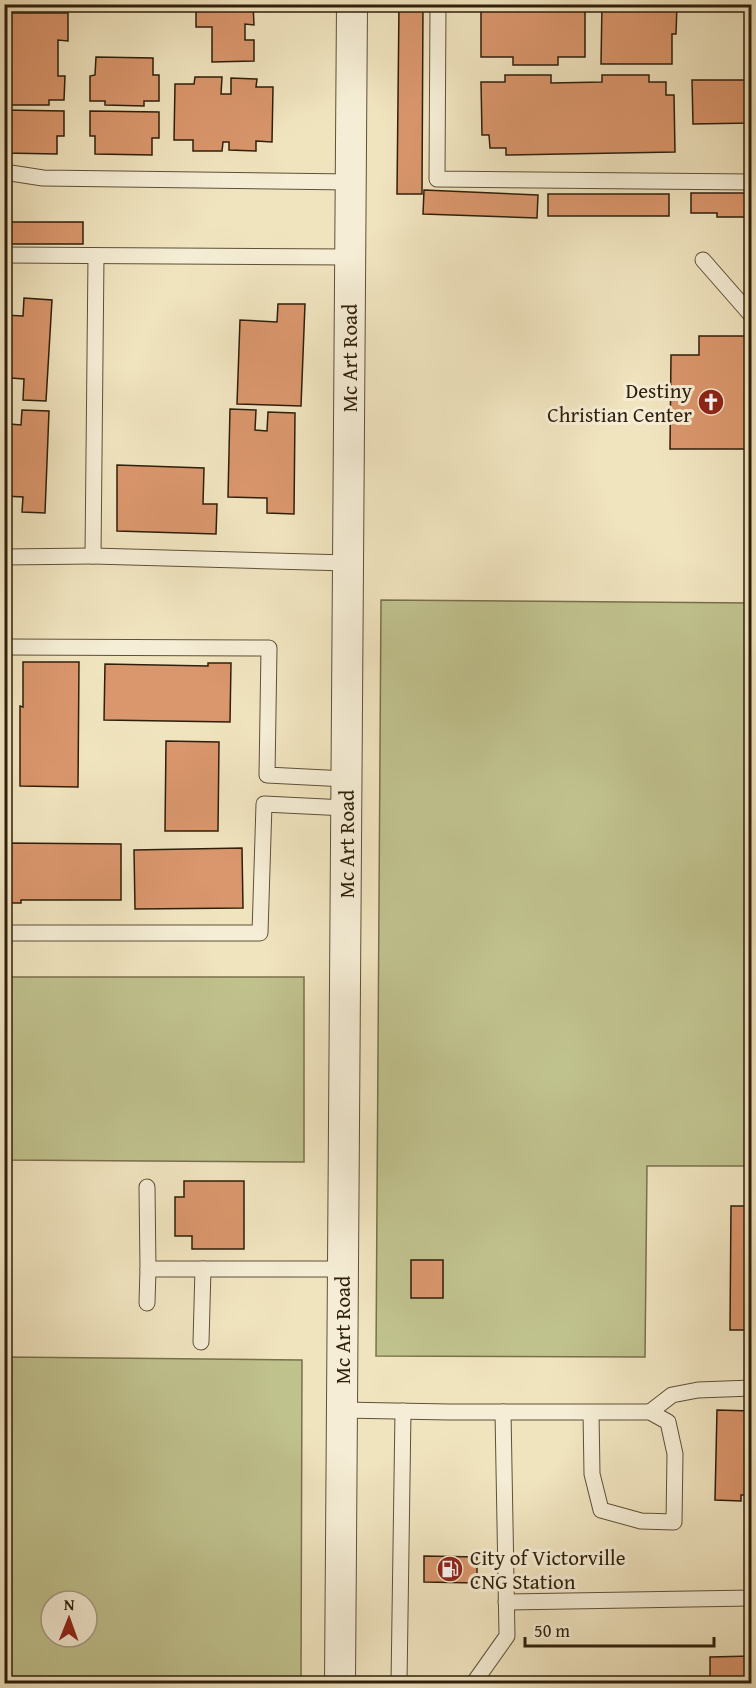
<svg xmlns="http://www.w3.org/2000/svg" width="756" height="1688" viewBox="0 0 756 1688" font-family="'Gentium Book Plus',serif">
<rect width="100%" height="100%" fill="#f0e4bf"/>
<filter id="stains"><feTurbulence type="fractalNoise" baseFrequency=".00333" numOctaves="4"/><feColorMatrix values="0 0 0 0 .2 0 0 0 0 .09 0 0 0 0 .02 0 0 0 .5 -.17"/></filter>
<radialGradient id="worn" r=".72"><stop offset=".6" stop-color="#630" stop-opacity="0"/><stop offset="1" stop-color="#630" stop-opacity=".3"/></radialGradient>
<g fill="#c0c28e" stroke="#78704c" stroke-width="1.5" fill-rule="evenodd">
<polygon points="381,600 751,603 751,1166 647,1166 645,1357 376,1356"/>
<polygon points="5,977 304,977 304,1162 5,1160"/>
<path d="M5 1357 302 1360 301 1683H5ZM51 1601H87V1637H51Z"/>
</g>
<g fill="#da966c" stroke="#2f1f0b" stroke-width="1.5">
<polygon points="4,4 67,4 67,5 51,6 51,10 14,10 13,7 4,6"/>
<polygon points="196,4 253,4 254,25 245,24 245,40 254,40 254,61 212,62 212,27 196,27"/>
<polygon points="399,4 423,4 422,194 397,194"/>
<polygon points="481,4 585,4 585,57 558,57 558,65 513,65 513,57 481,57"/>
<polygon points="602,4 677,4 676,34 672,34 672,64 601,64"/>
<polygon points="4,13 68,13 68,41 58,40 58,76 65,76 64,100 49,100 49,105 11,105 10,101 4,101"/>
<polygon points="96,57 153,58 153,75 159,75 159,101 144,101 144,106 105,105 105,101 90,101 90,76 95,75"/>
<polygon points="505,75 551,75 551,83 602,82 602,75 649,75 649,82 666,82 666,95 674,95 675,152 506,155 506,148 490,148 489,135 482,135 481,82 505,82"/>
<polygon points="195,77 222,77 221,94 231,94 231,78 257,79 256,87 273,87 272,142 256,141 256,151 229,150 229,142 223,142 222,151 193,151 193,140 174,140 175,84 194,84"/>
<polygon points="692,80 752,80 752,123 693,124"/>
<polygon points="4,110 64,111 64,136 57,136 57,154 4,153"/>
<polygon points="90,111 159,112 159,138 152,138 152,155 95,154 95,136 90,136"/>
<polygon points="424,190 538,195 537,218 423,214"/>
<polygon points="691,193 752,193 752,217 717,217 717,213 691,213"/>
<rect x="548" y="194" width="121" height="22"/>
<rect x="4" y="222" width="79" height="22"/>
<polygon points="24,298 52,300 46,401 23,400 24,379 11,378 10,400 4,400 4,315 23,316"/>
<polygon points="278,304 305,304 301,406 237,404 240,320 277,322"/>
<polygon points="699,336 752,336 752,449 670,449 671,355 699,355"/>
<polygon points="230,409 256,410 255,430 267,431 268,412 295,413 294,514 267,513 267,498 228,497"/>
<polygon points="4,410 11,410 10,424 21,425 22,410 49,411 45,513 22,512 23,497 4,496"/>
<polygon points="117,465 204,468 203,504 217,504 216,534 117,531"/>
<polygon points="23,662 79,662 78,787 20,786 20,706 23,707"/>
<polygon points="208,663 231,663 230,722 104,720 105,664 208,666"/>
<polygon points="166,741 219,742 218,831 165,831"/>
<polygon points="4,843 121,844 121,900 21,900 21,903 4,903"/>
<polygon points="242,848 243,908 135,909 134,850"/>
<polygon points="184,1181 244,1181 244,1249 192,1249 192,1236 175,1236 175,1197 184,1197"/>
<polygon points="731,1206 752,1206 752,1330 730,1330"/>
<rect x="411" y="1260" width="32" height="38"/>
<polygon points="717,1410 752,1411 752,1495 741,1495 741,1501 715,1500"/>
<polygon points="424,1556 477,1557 477,1583 424,1582"/>
<polygon points="752,1656 752,1684 710,1684 710,1657"/>
</g>
<g fill="none" stroke-linecap="round" stroke-linejoin="round">
<defs>
<g id="lane">
<polyline points="438,4 437,179 752,182"/>
<polyline points="4,172 43,178 350,182"/>
<polyline points="4,255 350,257"/>
<polyline points="96,256 93,556 348,563"/>
<polyline points="703,260 752,316"/>
<polyline points="4,557 93,556"/>
<polyline points="4,647 269,648 267,775 346,779"/>
<polyline points="4,933 260,933 264,804 346,808"/>
<polyline points="147,1187 148,1269 342,1269"/>
<polyline points="147,1303 148,1269"/>
<polyline points="201,1342 203,1269"/>
<polyline points="342,1410 449,1412 650,1412 668,1422 675,1454 674,1522 641,1521 601,1510 592,1474 591,1412"/>
<polyline points="650,1412 672,1395 698,1390 752,1388"/>
<polyline points="506,1602 752,1598"/>
<polyline points="399,1684 403,1411"/>
<polyline points="473,1684 507,1636 503,1412"/>
</g>
<polyline id="street" points="340,1684 352,4"/>
</defs>
<use href="#lane" stroke="#5f5038" stroke-width="17"/>
<use href="#street" stroke="#5f5038" stroke-width="32"/>
<use href="#lane" stroke="#f5edd5" stroke-width="15"/>
<use href="#street" stroke="#f5edd5" stroke-width="30"/>
</g>
<defs>
<symbol id="church-disc" viewBox="-11 -11 22 22"><circle r="9.5" fill="#8f2418" stroke="#f5edd5"/><path d="M-1.2-6h2.4v3.5h3.3v2.4h-3.3V6h-2.4V-.1h-3.3v-2.4h3.3Z" fill="#fff"/></symbol>
<symbol id="fuel-disc" viewBox="-11 -11 22 22"><circle r="9.5" fill="#8f2418" stroke="#f5edd5"/><path d="M-5.5-6h7V0h2V4h1.3V-2.5L3-4.5l.8-.8L6-3V5H2.5V1h-1V6h-7ZM-4.2-4.7v3.2H.2V-4.7Z" fill="#fff"/></symbol>
</defs>
<g fill-rule="evenodd">
<use href="#church-disc" x="696" y="387" width="30" height="30"/>
<use href="#fuel-disc" x="435" y="1554" width="30" height="30"/>
</g>
<g text-anchor="middle" dominant-baseline="central" stroke-width="6" stroke-linejoin="round" paint-order="stroke">
<g font-size="21" fill="#2f1f0b" stroke="#f5edd5">
<text transform="translate(349 358) rotate(-90)">Mc Art Road</text>
<text transform="translate(346 844) rotate(-90)">Mc Art Road</text>
<text transform="translate(342 1330) rotate(-90)">Mc Art Road</text>
</g>
<g font-size="21" fill="#2f1f0b" stroke="#f5edd5" text-anchor="end">
<text x="692" y="390">Destiny<tspan x="692" dy="24">Christian Center</tspan></text>
<text x="470" y="1557" text-anchor="start">City of Victorville<tspan x="470" dy="24">CNG Station</tspan></text>
</g>
</g>
<rect width="756" height="1688" fill="none" stroke="#f0e4bf" stroke-width="24"/>
<rect x="6" y="6" width="744" height="1676" fill="none" stroke="#2f1f0b" stroke-width="3"/>
<rect x="12" y="12" width="732" height="1664" fill="none" stroke="#2f1f0b" stroke-width="1.5"/>
<g transform="translate(69 1619) rotate(1)"><circle r="28" fill="#f5edd5" stroke="#a69b84" stroke-width="1.5"/>
<path d="M0-4.5L10 22L0 15L-10 22Z" fill="#8f2418"/>
<text y="-9" font-size="16" font-weight="bold" text-anchor="middle" fill="#2f1f0b">N</text>
</g>
<path d="M525 1637v9h189v-9" fill="none" stroke="#2f1f0b" stroke-width="3"/>
<text x="534" y="1637" font-size="18" fill="#2f1f0b" stroke="#f5edd5" stroke-width="4.5" paint-order="stroke">50 m</text>
<rect width="100%" height="100%" filter="url(#stains)"/>
<rect width="100%" height="100%" fill="url(#worn)"/>
</svg>
